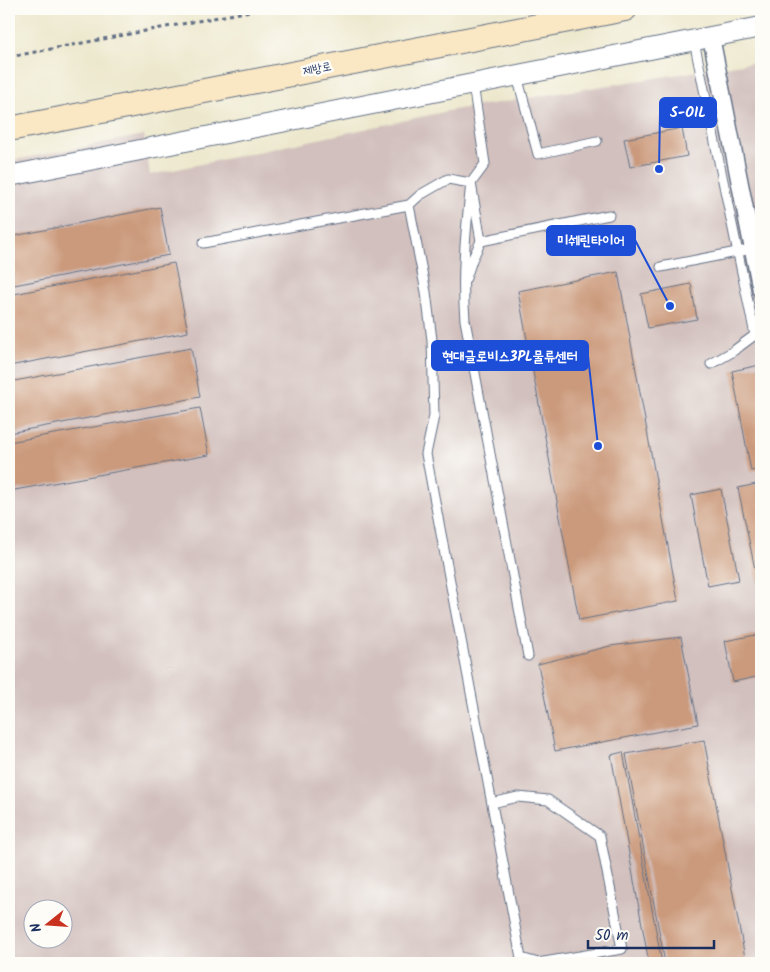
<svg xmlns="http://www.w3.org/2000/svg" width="770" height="972" viewBox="0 0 770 972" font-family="Kalam,'Poor Story',sans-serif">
<rect width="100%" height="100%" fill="#fdfcf7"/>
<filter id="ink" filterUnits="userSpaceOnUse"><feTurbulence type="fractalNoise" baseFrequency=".02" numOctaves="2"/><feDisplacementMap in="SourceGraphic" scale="10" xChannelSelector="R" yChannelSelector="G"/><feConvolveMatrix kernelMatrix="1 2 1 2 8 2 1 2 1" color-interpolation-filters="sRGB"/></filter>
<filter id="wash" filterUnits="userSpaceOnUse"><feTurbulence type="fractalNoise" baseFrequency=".0096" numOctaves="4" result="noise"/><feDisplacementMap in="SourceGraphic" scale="20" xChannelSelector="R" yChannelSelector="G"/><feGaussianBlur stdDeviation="1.12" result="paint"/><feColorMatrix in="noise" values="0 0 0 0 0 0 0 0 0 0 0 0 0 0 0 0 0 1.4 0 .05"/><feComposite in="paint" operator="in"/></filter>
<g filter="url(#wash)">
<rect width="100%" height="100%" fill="#ede8cd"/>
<path fill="#d1c0bd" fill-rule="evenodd" d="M761 61V963H9V161L144 135 150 175 453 110ZM32 910H62V940H32Z"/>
<g id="blocks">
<g fill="#cb9a7b">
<polygon points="682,128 687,156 630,167 624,139"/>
<polygon points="160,207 169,255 9,286 9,237"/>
<polygon points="174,263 188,332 9,366 9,295"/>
<polygon points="618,272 678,601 579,620 518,291"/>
<polygon points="691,284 697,319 648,328 641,294"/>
<polygon points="191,348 200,397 9,433 9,382"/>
<polygon points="760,365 761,469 751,471 732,371"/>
<polygon points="200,408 209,455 9,491 9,442"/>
<polygon points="761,483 761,593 760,593 738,488"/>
<polygon points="721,489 739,580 708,586 691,495"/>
<polygon points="761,634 761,676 733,682 725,641"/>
<polygon points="681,637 698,724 555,751 538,664 610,646"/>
<polygon points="704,740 746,963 665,963 626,754"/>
<polygon points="623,752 662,963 649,963 611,755"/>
</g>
</g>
</g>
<g filter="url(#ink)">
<use href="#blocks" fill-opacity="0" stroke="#647085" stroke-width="1"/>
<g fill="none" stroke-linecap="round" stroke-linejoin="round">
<defs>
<g id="service">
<polyline points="694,41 755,335 732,352 711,364"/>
<polyline points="517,76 538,154 597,141"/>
<polyline points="473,84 485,164 471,183 481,241 609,215"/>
<polyline points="409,205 426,292 432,340 434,416 426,454 521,958 538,963 622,949 600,836 548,800 518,797 492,803"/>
<path d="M203 243 409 205 420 195 448 179 471 183C466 229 461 274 465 320L528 656"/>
<polyline points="661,267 752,249"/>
<polyline points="466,278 472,260 481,241"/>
<polyline points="755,334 761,318"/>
</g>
<polyline id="minor" points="711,37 761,290"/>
<polyline id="tertiary" points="9,176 761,27"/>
<polyline id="secondary" points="9,129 625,9"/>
</defs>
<use href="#service" stroke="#647085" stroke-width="11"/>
<use href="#minor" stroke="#647085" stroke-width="19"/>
<use href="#tertiary" stroke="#647085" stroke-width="22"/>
<use href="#secondary" stroke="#647085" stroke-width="26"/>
<polyline stroke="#647085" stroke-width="3" stroke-dasharray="4 4" stroke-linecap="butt" points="9,57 260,9"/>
<use href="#service" stroke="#fff" stroke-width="9"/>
<use href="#minor" stroke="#fff" stroke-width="16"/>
<use href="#tertiary" stroke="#fff" stroke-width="20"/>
<use href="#secondary" stroke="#fae7c3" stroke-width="24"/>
</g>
</g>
<g text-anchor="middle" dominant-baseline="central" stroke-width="5" stroke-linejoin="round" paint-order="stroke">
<g font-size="12" fill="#1b2f5e" stroke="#fdfcf7">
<text transform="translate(317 69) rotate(-11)">제방로</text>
</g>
</g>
<path fill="none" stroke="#1d4ed8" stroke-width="2" d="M659 169L660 112M670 306L635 240M598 446L588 356"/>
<g fill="#1d4ed8" stroke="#fdfcf7" stroke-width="2">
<circle cx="659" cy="169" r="5"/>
<circle cx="670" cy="306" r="5"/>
<circle cx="598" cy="446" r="5"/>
</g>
<g fill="#1d4ed8" stroke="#1d4ed8" stroke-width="2">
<rect x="660" y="98" width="56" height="29" rx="5"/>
<rect x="547" y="226" width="88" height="29" rx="5"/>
<rect x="432" y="341" width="156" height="29" rx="5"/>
</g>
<g font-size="14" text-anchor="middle" font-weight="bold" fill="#fff">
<text x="688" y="117">S-OIL</text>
<text x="591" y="245">미쉐린타이어</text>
<text x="510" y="361">현대글로비스3PL물류센터</text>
</g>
<rect width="770" height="972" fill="none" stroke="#fdfcf7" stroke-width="30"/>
<g transform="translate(48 924) rotate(253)"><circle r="24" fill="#fdfcf7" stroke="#a3aaba"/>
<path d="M0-4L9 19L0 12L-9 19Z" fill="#c8321e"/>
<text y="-8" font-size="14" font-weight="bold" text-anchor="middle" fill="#1b2f5e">N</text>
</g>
<path d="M588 940v8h126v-8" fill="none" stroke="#1b2f5e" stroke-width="2.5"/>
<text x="595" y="940" font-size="15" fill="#1b2f5e" stroke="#fdfcf7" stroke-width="4" paint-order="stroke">50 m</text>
</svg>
